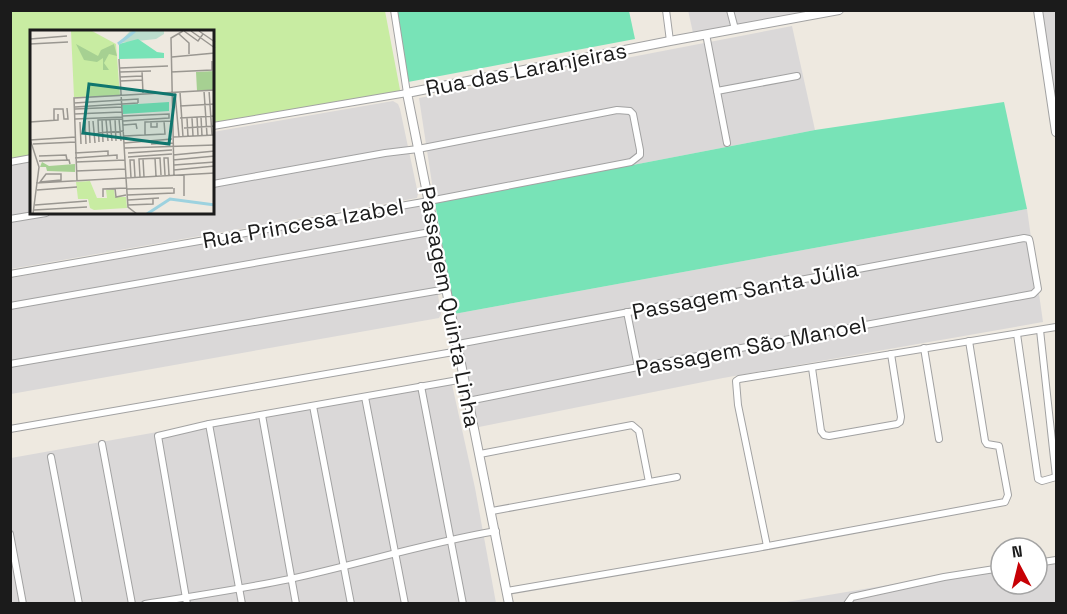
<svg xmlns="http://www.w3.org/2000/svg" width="1067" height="614" viewBox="0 0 1067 614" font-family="'Space Grotesk',sans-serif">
<rect width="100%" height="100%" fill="#eee9e0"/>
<g fill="#dad8d8">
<polygon points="688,10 818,11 693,33"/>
<polygon points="1041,11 1056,11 1056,123"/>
<polygon points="792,26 815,130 435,203 419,98"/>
<polygon points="393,101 398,104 400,109 418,194 417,198 11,269 10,166 31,162 32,213 213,213 213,132"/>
<polygon points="424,204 441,314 439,318 11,394 11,278"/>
<polygon points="1027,209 1043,322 723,378 479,427 454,314"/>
<polygon points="451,380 475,488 496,603 11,604 11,458"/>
<polygon points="1056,557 1056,603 775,604 1001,566 1001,584 1037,584 1037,560"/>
</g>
<polygon fill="#c8eca2" points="11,11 385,11 401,95 213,127 213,32 32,32 31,157 11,160"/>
<g fill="#78e3b7">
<polygon points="396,11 629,11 635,39 408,82"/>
<polygon points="1004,102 1027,209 454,314 435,203 815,130"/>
</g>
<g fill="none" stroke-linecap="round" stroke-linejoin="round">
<defs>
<g id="minor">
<polyline points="666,10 670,41"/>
<polyline points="730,10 735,29"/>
<polyline points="706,34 727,143"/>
<polyline points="717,91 797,76"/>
<polyline points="213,126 407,93 394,10"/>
<polyline points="10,162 32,158"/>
<polyline points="10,219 46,213"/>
<polyline points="10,274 429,201 631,162 640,155 640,150 633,114 630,111 617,110 418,149 385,153 213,184"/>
<polyline points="10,306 436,231"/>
<polyline points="627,312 638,367"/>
<polyline points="1040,330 1056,477"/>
<polyline points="1017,334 1038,479 1042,481 1056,477"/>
<polyline points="458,344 1024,238 1029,239 1030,243 1038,289 1033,294 638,367 468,401"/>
<polyline points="924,348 939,439"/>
<polyline points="10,364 447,289"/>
<polyline points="812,368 821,431 824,435 829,436 897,424 900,422 901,417 891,354"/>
<polyline points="421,386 463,604"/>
<polyline points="365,397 405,604"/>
<polyline points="313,406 351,604"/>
<polyline points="262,415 296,604"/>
<polyline points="209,424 242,604"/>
<polyline points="10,429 459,351"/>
<polyline points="102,444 132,604"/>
<polyline points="480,454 632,425 639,431 649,482"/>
<polyline points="51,457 79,604"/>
<polyline points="492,511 677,477"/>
<polyline points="10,534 23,604"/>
<polyline points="767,546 738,405 736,381 739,379 1056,327"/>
<polyline points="1037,563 1056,560"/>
<polyline points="507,591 757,548 1005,502 1008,495 999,446 987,444 985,441 969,341"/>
<path d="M145 604C193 596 242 589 290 579 359 564 426 543 496 531"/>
<polyline points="187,604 158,436 209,424 464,379"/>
<polyline points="847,604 852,597 944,577 1001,568"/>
</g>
<g id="tertiary">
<polyline points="1038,10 1056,132"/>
<polyline points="509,604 407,93 670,41 839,10"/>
</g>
</defs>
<use href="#minor" stroke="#a2a2a2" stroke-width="8"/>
<use href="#tertiary" stroke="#a2a2a2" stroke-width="10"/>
<use href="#minor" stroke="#fff" stroke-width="6"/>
<use href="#tertiary" stroke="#fff" stroke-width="8"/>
</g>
<g text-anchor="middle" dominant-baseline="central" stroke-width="4.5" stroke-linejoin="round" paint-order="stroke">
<g font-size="22" fill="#1b1b1b" stroke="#fff">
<text transform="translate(526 69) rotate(-11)">Rua das Laranjeiras</text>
<text transform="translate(303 223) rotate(-10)">Rua Princesa Izabel</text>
<text transform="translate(745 290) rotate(-11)">Passagem Santa Júlia</text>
<text transform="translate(450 307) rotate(79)">Passagem Quinta Linha</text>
<text transform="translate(751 346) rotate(-11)">Passagem São Manoel</text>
</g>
</g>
<g transform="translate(30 30)">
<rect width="184" height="184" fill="#eee9e0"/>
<path d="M41 1H62L86 14 90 66 44 67ZM60 151 67 168H77L76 160 84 159 85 167H96L97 178 64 180 60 178 58 169H48L46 152Z" fill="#c8eca2"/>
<path d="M46 14 68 26 71 20 84 14 87 26 79 24 74 33 79 40H73V28L67 32 54 30ZM184 41V60L167 61 166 42ZM12 132 19 136 45 134V142L17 141 16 137H10Z" fill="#a6d092"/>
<path d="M100 1H134V4L126 9 89 13Z" fill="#bcddcd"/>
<path d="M108 9 127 22 134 23V28L89 29V14ZM139 72V81L93 84 92 75Z" fill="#78e3b7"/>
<path fill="none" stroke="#9dd2df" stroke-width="3" d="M88 14 105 1M117 184 140 169 185 175"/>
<path fill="none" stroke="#9a9791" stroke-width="1.5" d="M154 1 168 11 173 4M161 1 185 18M169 1 185 12M149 4 159 13V24M0 9 37 6M0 14 38 12M142 27 185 23M89 29 96 148 185 143M90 38 138 36M112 41 113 63M90 42 121 41M141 42 182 40V31M90 47 112 46M90 51 112 50M179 60 182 105M174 61 177 105M150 62 153 107M145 63 149 107M44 73 108 69V73M150 76 185 74M45 77 108 73M45 79 92 77M44 84 92 82M93 86 139 84V88L93 91M167 87 168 106M171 87 172 106M150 88 185 86M157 88 158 107M162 88 163 106M45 89 93 87M85 89 86 111M89 89 91 111M24 90V79H33L34 89H38L37 78M72 90 73 112M76 90 78 111M80 90 82 111M59 91 60 113M63 91 65 113M121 91V97H127V91M0 92 28 90V84M50 92 51 114M55 92 56 114M93 95 106 94 107 99M154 98 185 96M51 104 94 101M115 105V92L143 91M94 106 135 104 134 91M143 107 185 105M0 109 9 137 3 184M0 110 46 107M69 112 68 90 93 89M94 113 142 109M3 114 46 112M121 114 143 113M95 118 185 115M45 123 78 121V126M98 123 142 120M143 125 185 121M9 126 36 125 37 130M98 127 142 124M45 128 87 125V129M125 128 126 146M113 129 114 147M143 130 185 126M9 131 39 130 40 134M46 132 95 130M144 135 185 132M144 140 185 136M46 141 95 139M16 144H31V150L10 152ZM135 145 134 128H138L139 145M144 145 141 8 153 1M110 147 109 129 130 128 131 145M101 148 100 130H104L105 147M47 151 44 68 185 60M6 153 96 148 98 177 107 184M85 158 86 167 96 165M97 159 143 158M7 160 47 157M97 165 144 163V158M154 166V145M73 167V159L96 158M98 170 129 168M5 175 57 171M98 175 123 174V168M4 180 57 177"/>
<path fill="#0f766e" fill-opacity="0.15" stroke="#0f766e" stroke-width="3" d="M59 54 145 65 139 114 53 103Z"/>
<rect width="184" height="184" fill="none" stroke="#1b1b1b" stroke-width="3"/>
</g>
<rect width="1067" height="614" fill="none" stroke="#1b1b1b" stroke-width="24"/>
<g transform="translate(1019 566) rotate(353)"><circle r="28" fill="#ffffff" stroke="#a4a4a4" stroke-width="1.5"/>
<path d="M0-4.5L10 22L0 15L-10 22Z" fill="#c70005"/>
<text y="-9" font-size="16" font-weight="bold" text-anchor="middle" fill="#1b1b1b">N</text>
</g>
</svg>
